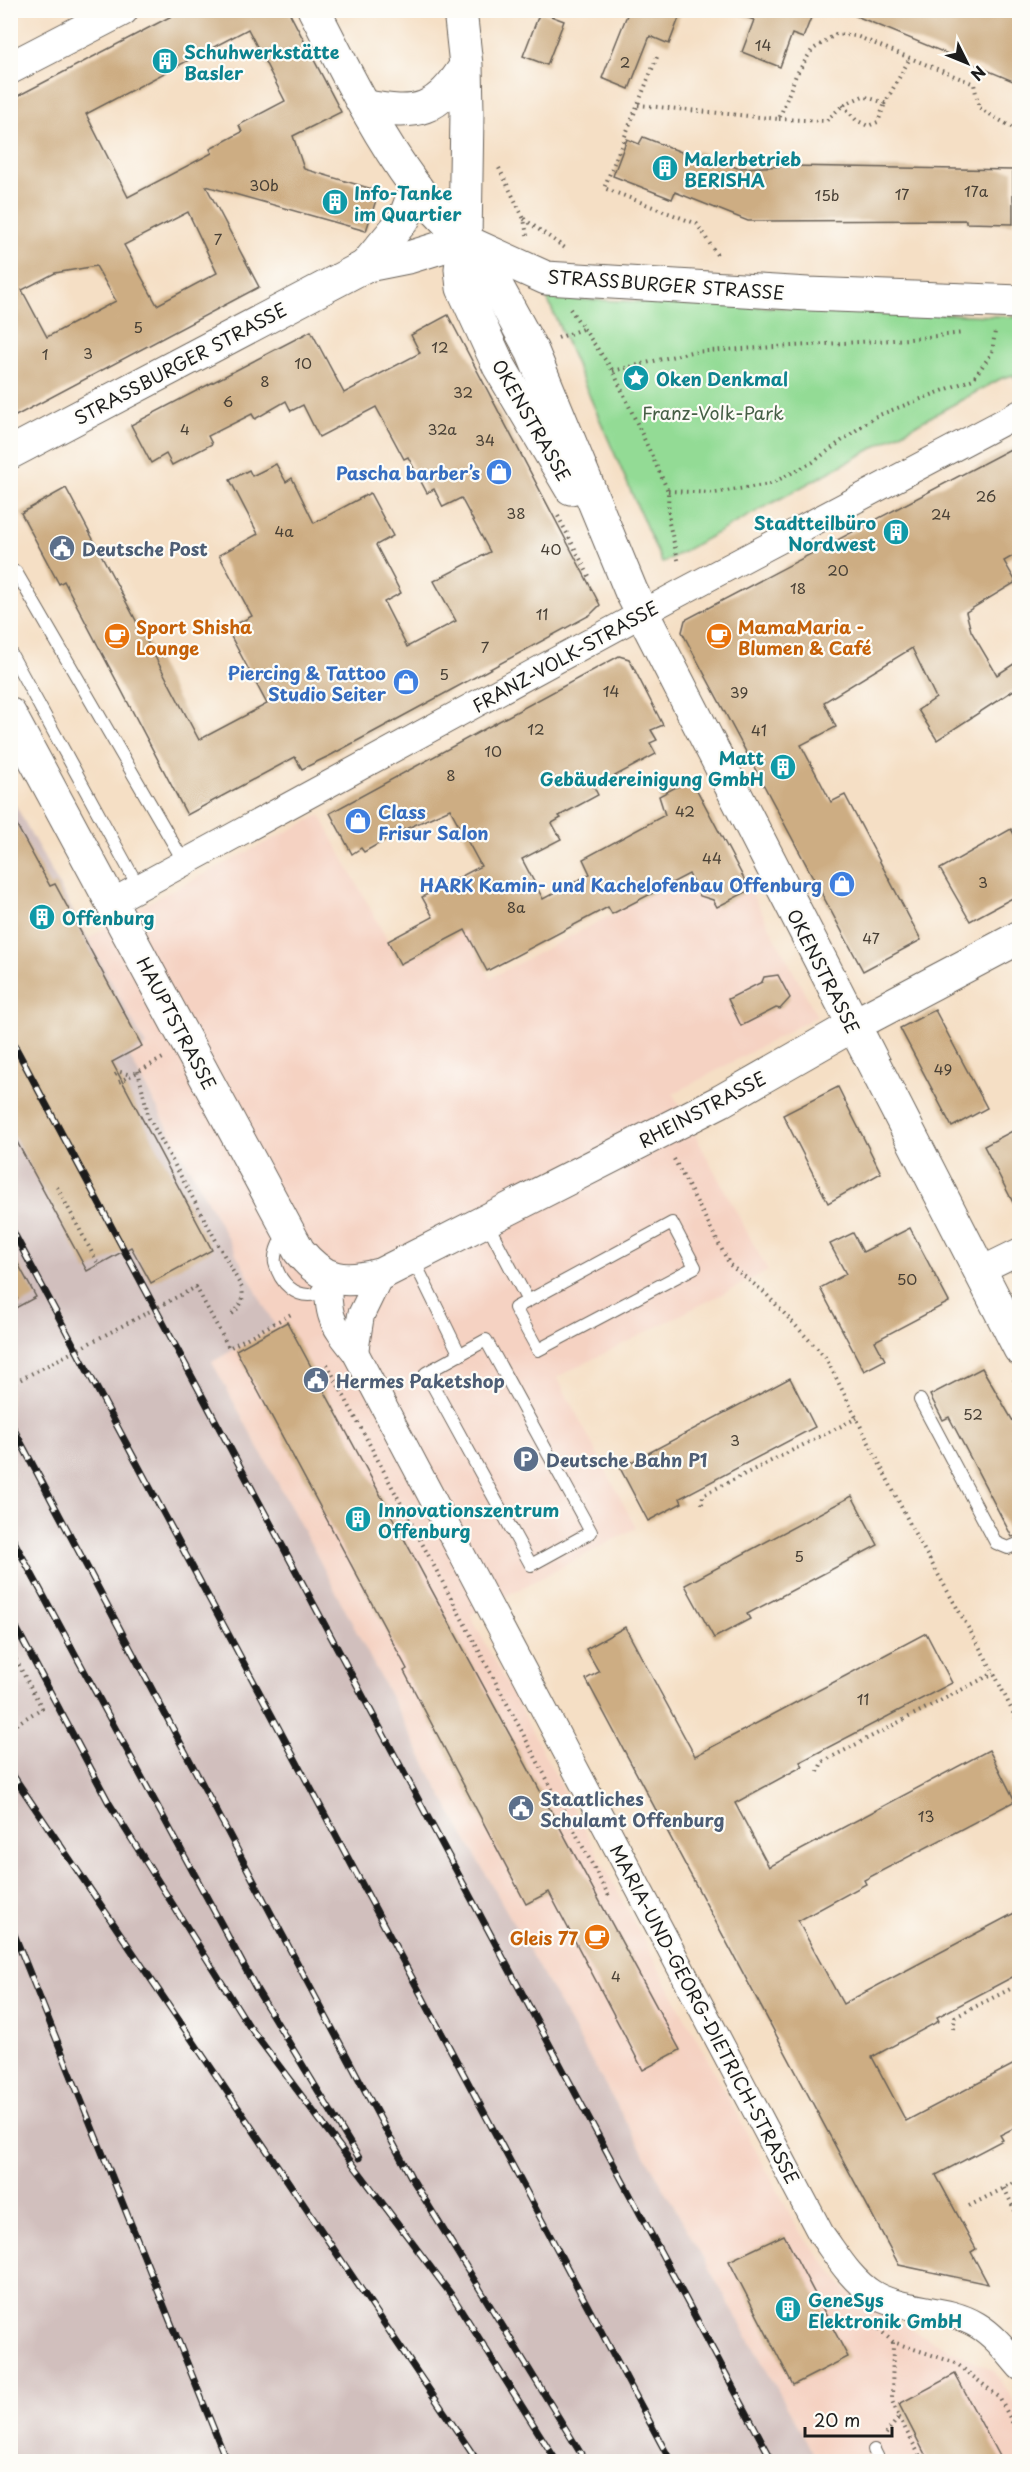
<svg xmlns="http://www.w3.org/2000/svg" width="1030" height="2472" viewBox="0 0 1030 2472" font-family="'Playpen Sans',sans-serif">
<rect width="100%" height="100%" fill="#fdfcf7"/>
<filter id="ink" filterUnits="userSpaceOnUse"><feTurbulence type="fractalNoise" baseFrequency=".0167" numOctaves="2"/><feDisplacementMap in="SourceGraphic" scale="12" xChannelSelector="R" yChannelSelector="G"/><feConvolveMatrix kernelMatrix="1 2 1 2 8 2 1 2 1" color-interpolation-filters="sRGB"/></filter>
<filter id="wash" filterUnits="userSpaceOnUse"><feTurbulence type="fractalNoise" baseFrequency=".008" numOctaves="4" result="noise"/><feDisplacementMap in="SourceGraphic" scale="24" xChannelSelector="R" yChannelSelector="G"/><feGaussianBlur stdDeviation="1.35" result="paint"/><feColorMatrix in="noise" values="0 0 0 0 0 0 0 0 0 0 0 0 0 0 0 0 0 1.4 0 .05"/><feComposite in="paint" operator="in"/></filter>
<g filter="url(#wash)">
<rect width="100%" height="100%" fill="#f5dfc5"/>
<polygon fill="#f5d2c2" points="320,815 400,964 465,930 490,978 676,881 717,907 750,890 817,1016 673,1094 768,1271 557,1377 636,1528 470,1615 798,2229 845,2289 921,2335 994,2371 1019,2409 1019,2461 818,2461 450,1811 313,1548 212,1362 274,1327 129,1056 145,1046 87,939 143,905"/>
<polygon fill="#d1bfbd" points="10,795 146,1046 129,1056 275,1326 212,1362 313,1548 450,1811 818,2461 11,2461"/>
<polygon fill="#93db95" stroke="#587c58" stroke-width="1.5" points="547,298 1019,317 1019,388 1014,375 1002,378 662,563"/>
<g id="blocks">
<g fill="#cdad83" fill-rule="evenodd">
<path d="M183 10H288L341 112 293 136 304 169 379 191 366 231 206 186 259 287 10 419V100ZM248 29 285 101 239 125 242 132 210 149 212 153 128 197 86 114ZM188 212 217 273 157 305 124 245ZM96 266 116 301 47 337 22 290 55 273Z"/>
<polygon points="629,10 682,10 669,44 650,36 629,89 602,78"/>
<polygon points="735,10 814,10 803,38 792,34 780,67 742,52 754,20 735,13"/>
<polygon points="1020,10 1020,84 844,11 844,10"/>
<polygon points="540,12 564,21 547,65 523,56"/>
<polygon points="643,137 694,157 697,151 737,168 789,166 1013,170 1013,224 966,223 966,220 748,221 675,192 672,199 613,176 627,139 639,144"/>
<polygon points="448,315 600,605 590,615 331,755 302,769 295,757 187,815 64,581 59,584 21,513 66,488 199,740 267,704 227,629 252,616 219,555 258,534 230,480 249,470 252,476 276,464 286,482 292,478 314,523 370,493 393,536 376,545 401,593 384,602 407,647 456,621 434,581 490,552 461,498 443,507 434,489 427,493 408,457 404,459 376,407 319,437 303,405 291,411 286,401 255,419 252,414 208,436 212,444 172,465 166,454 151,463 131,425 311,331 344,393 420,353 411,335"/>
<polygon points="1020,444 1020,552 1004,561 1016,582 966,612 971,631 997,675 1020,660 1020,686 937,740 918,710 936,698 912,648 824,702 836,727 801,745 831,802 845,795 921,940 863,971 682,632 685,620"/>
<polygon points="619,656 629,659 663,725 651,730 657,740 650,743 656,754 594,787 598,795 559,816 561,818 552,823 561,839 522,859 543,899 590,874 583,859 665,815 659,796 691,779 750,890 717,907 713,900 700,896 689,874 612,914 608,907 487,971 465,930 400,964 388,941 433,917 422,897 481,866 450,809 401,831 364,852 361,848 352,854 330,813"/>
<polygon points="10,813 50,886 55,884 142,1046 112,1062 212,1250 151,1283 131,1247 87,1271 10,1129"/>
<polygon points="1011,829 1020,845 1020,894 970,921 940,869"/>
<polygon points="778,975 790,998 780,1009 776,1008 741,1026 728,999 762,982 764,977"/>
<polygon points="935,1010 987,1108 952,1127 900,1028"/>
<polygon points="838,1087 881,1173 828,1203 783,1115"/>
<polygon points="1020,1127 1020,1216 984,1146"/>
<polygon points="910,1228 949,1302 875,1341 885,1360 864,1371 820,1288 846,1274 830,1244 853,1233 863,1252"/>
<polygon points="10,1249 36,1297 10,1311"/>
<polygon points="287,1322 680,2050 643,2070 549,1892 526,1904 404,1671 407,1669 236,1350"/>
<polygon points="982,1368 1020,1433 1020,1535 1012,1537 949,1417 943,1420 930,1395"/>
<polygon points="790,1378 815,1427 680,1498 682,1503 648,1521 620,1468"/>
<polygon points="852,1496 878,1545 747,1614 750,1619 714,1638 685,1585"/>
<polygon points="625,1627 695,1756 926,1633 952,1683 800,1762 803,1766 735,1803 769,1867 989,1750 1015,1801 864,1880 866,1884 798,1921 843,2004 1020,1910 1020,1973 937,2017 939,2021 872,2057 906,2121 1020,2061 1020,2125 1000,2135 1003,2140 936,2175 976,2249 971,2252 988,2284 899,2265 586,1679 599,1672 586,1649"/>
<polygon points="784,2235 848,2357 793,2385 729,2261"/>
<polygon points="955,2374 1002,2462 929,2462 899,2404"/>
</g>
</g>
</g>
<g filter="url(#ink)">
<use href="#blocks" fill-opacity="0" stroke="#686057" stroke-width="1.5"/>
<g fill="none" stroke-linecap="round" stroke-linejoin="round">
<defs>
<g id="service">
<polyline points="10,572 16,572 184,862"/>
<polyline points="10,652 138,886"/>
<polyline points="486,1221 528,1301 672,1223 695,1267 538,1350 515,1308 528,1301"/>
<path d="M285 1231C281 1240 273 1253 275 1263 280 1283 296 1299 316 1294L325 1281"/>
<polyline points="413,1259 460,1355"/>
<polygon points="486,1340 591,1532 531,1565 426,1373"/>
<polyline points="920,1400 996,1543 1008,1548 1020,1543"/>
<polyline points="874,2450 880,2462"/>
</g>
<g id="minor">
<polyline points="112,902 678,594 1020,413"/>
<polyline points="979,1271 1020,1251"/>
<path d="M328 1277C328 1317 330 1321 355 1352L821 2234C836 2254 850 2279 872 2293 903 2312 946 2306 977 2325 994 2335 1007 2352 1020 2367"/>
<polyline points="355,1352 361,1315 381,1274"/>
</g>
<g id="tertiary">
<polyline points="10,68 122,10"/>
<path d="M365 106C417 116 437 112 466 65"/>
<polyline points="365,266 404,219 416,187"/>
<path d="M10 453 365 266 410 257 465 240C448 223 430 206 415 186 375 132 345 70 314 10"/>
<path d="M10 714 299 1251C324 1282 344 1284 381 1274L721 1101 852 1026"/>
</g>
<g id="secondary">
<polyline points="460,10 466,65 467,112 465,240 461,269 463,288 499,366 571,488"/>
<polyline points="465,240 490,274 532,351 631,591 1020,1349"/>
<polyline points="471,244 546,278 808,294 1020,302"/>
<polyline points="852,1026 1020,937"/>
</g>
</defs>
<use href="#service" stroke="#686057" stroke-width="14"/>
<use href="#minor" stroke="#686057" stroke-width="28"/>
<use href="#tertiary" stroke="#686057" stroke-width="34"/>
<use href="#secondary" stroke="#686057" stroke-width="35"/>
<g stroke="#686057" stroke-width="4" stroke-dasharray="1.5 4.5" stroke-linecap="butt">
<polyline points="657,57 604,188 697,224 719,258"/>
<polyline points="638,105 779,119 796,75 812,50 836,34 856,36 974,84 979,108 1020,132"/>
<polyline points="843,105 856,120 868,126 878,122 885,103"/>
<polyline points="779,119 826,121 843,105 863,96 885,103 910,58"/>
<polyline points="499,168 524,219 527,235"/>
<polyline points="524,219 565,248"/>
<polyline points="1015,273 1020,238"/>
<polyline points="570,309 613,371 668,491 669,523 679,563"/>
<polyline points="558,338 582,329"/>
<polyline points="613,371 691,352 910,339 963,333"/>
<polyline points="668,491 714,493 770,484 813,462 874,417 973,379 992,353 995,331"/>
<polyline points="558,516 589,576"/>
<path d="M138 1071 149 1118 242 1288C244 1301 241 1306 232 1314"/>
<polyline points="115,1075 120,1072 131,1075"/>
<polyline points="119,1082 163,1058"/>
<polyline points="674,1159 730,1265 765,1293 826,1358 914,1532 994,1673 1020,1727"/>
<polyline points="57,1187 97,1262"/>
<polyline points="10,1288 19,1304"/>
<polyline points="327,1364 610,1898"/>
<polyline points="1014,1379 1020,1390"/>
<polyline points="10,1385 196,1287 229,1348 293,1313"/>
<polyline points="702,1504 703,1495 857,1418"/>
<polyline points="10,1649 42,1708 10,1728"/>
<polyline points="818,1772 822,1762 994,1673"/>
<polyline points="953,2029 955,2017 1020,1984"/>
<polyline points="1004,2188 1020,2221"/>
<polyline points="969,2206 1020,2180"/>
<polyline points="874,2325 893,2342 956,2363 999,2397 1020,2437"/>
<polyline points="899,2417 923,2462"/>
<polyline points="1014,2428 1020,2424"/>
<polyline points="886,2434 899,2417 892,2401 893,2342"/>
</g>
<use href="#service" stroke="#fff" stroke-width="12"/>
<use href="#minor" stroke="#fff" stroke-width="26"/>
<use href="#tertiary" stroke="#fff" stroke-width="32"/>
<use href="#secondary" stroke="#fff" stroke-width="33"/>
<defs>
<g id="rail">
<polyline points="10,1037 773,2462"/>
<polyline points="10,1226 671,2462"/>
<polyline points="10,1422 411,2177 586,2462"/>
<polyline points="10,1534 257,1990 359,2158"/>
<polyline points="10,1616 109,1803 249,2026 453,2297 557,2462"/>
<polyline points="10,1771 478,2462"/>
<polyline points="10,1924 227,2462"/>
</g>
</defs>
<use href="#rail" stroke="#1c1c1c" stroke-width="7"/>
<use href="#rail" stroke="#fdfcf7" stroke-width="4.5" stroke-dasharray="14" stroke-linecap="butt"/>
</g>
</g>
<defs>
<symbol id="building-disc" viewBox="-11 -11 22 22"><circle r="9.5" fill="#0f9aa8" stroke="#fdfcf7"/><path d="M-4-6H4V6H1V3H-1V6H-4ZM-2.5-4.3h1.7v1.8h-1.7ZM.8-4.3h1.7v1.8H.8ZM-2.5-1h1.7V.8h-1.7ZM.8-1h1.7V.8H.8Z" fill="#fff"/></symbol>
<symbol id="sight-disc" viewBox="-11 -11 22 22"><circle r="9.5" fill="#0f9aa8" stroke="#fdfcf7"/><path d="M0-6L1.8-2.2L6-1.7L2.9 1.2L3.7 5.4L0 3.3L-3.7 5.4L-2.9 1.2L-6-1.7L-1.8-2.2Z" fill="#fff"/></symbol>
<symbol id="shop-disc" viewBox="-11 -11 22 22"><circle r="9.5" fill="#3f7fe0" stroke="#fdfcf7"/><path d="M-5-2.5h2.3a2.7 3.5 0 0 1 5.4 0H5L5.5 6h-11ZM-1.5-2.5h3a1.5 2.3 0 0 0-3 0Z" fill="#fff"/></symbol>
<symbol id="civic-disc" viewBox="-11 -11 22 22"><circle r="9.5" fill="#5c6f8a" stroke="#fdfcf7"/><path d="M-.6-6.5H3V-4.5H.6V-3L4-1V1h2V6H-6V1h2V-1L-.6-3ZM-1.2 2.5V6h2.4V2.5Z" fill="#fff"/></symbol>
<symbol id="cafe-disc" viewBox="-11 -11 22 22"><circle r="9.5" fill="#e8710a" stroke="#fdfcf7"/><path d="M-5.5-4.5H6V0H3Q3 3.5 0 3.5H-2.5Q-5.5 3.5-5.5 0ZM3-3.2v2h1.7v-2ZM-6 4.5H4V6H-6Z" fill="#fff"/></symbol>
<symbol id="parking-disc" viewBox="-11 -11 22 22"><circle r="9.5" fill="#5c6f8a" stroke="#fdfcf7"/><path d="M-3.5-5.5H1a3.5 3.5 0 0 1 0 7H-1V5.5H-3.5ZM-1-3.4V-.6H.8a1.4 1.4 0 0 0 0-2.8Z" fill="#fff"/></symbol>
</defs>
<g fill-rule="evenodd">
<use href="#building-disc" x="150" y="46" width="30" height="30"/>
<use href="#building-disc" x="650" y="153" width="30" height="30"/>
<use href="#building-disc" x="320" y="187" width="30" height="30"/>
<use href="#sight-disc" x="621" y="363" width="30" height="30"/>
<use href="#shop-disc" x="484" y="457" width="30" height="30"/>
<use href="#building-disc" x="881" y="517" width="30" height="30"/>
<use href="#civic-disc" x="47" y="533" width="30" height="30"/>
<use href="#cafe-disc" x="102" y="621" width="30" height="30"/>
<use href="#cafe-disc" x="704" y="621" width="30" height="30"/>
<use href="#shop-disc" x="391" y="667" width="30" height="30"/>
<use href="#building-disc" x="768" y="752" width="30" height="30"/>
<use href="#shop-disc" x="343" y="806" width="30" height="30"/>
<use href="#shop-disc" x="827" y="869" width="30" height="30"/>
<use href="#building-disc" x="27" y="902" width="30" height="30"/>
<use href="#civic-disc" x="301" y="1365" width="30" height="30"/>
<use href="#parking-disc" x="511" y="1444" width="30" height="30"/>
<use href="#building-disc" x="343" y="1504" width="30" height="30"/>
<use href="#civic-disc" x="506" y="1793" width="30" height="30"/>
<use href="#cafe-disc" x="582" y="1922" width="30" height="30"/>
<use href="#building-disc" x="773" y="2294" width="30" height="30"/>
</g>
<g text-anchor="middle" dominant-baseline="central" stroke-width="4.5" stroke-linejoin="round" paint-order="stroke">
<g font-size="15" fill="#484036">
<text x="763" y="44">14</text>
<text x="625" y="61">2</text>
<text x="264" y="184">30b</text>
<text x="976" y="190">17a</text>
<text x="902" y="193">17</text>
<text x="827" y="194">15b</text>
<text x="218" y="238">7</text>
<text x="138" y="326">5</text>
<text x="440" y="346">12</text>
<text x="88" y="352">3</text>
<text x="45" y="353">1</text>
<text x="303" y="362">10</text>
<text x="265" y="380">8</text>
<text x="463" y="391">32</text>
<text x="228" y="400">6</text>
<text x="185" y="428">4</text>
<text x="442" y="428">32a</text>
<text x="485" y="439">34</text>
<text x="986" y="495">26</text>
<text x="516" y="512">38</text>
<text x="941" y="513">24</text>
<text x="284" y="530">4a</text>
<text x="551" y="548">40</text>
<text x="838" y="569">20</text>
<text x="798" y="587">18</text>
<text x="542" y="613">11</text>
<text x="485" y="646">7</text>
<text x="444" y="673">5</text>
<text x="611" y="690">14</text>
<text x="739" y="691">39</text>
<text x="536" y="728">12</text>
<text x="759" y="729">41</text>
<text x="493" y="750">10</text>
<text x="451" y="774">8</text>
<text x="685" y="810">42</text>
<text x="712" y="857">44</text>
<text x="983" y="881">3</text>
<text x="516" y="906">8a</text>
<text x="871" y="937">47</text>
<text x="943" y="1068">49</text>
<text x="907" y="1278">50</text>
<text x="973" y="1413">52</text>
<text x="735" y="1439">3</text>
<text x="799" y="1555">5</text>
<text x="863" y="1698">11</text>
<text x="926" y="1815">13</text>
<text x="616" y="1975">4</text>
</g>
<g font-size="18" font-weight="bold" fill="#0d838f" stroke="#fdfcf7" text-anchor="start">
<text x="184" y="51">Schuhwerkstätte<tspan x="184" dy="21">Basler</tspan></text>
<text x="684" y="158">Malerbetrieb<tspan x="684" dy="21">BERISHA</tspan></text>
<text x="354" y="192">Info-Tanke<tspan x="354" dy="21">im Quartier</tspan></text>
<text x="656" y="378">Oken Denkmal</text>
<text x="876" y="522" text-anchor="end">Stadtteilbüro<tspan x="876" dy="21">Nordwest</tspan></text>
<text x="764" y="757" text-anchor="end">Matt<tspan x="764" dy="21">Gebäudereinigung GmbH</tspan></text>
<text x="62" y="917">Offenburg</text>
<text x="378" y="1509">Innovationszentrum<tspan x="378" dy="21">Offenburg</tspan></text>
<text x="808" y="2299">GeneSys<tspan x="808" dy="21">Elektronik GmbH</tspan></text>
</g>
<g font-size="18" fill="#1c1c1c" stroke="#fdfcf7">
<text transform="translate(666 284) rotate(4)">STRASSBURGER STRASSE</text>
<text transform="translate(180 363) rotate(-28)">STRASSBURGER STRASSE</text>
<text transform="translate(532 420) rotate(60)">OKENSTRASSE</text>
<text transform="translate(565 656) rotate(-29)">FRANZ-VOLK-STRASSE</text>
<text transform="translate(824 971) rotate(63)">OKENSTRASSE</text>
<text transform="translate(177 1023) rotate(62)">HAUPTSTRASSE</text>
<text transform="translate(702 1109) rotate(-28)">RHEINSTRASSE</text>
<text transform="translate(705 2014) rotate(62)">MARIA-UND-GEORG-DIETRICH-STRASSE</text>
</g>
<g font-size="18" fill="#465f46" stroke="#fdfcf7">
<text x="713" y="412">Franz-Volk-Park</text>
</g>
<g font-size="18" font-weight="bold" fill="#366cbe" stroke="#fdfcf7" text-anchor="end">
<text x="480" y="472">Pascha barber’s</text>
<text x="386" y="672">Piercing &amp; Tattoo<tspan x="386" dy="21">Studio Seiter</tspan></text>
<text x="378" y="811" text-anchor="start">Class<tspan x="378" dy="21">Frisur Salon</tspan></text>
<text x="822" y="884">HARK Kamin- und Kachelofenbau Offenburg</text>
</g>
<g font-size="18" font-weight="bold" fill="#4e5e75" stroke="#fdfcf7" text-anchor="start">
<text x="82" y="548">Deutsche Post</text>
<text x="336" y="1380">Hermes Paketshop</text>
<text x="546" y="1459">Deutsche Bahn P1</text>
<text x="540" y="1798">Staatliches<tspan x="540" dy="21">Schulamt Offenburg</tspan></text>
</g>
<g font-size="18" font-weight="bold" fill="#c56008" stroke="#fdfcf7" text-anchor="start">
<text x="136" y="626">Sport Shisha<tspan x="136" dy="21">Lounge</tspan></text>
<text x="738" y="626">MamaMaria -<tspan x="738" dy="21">Blumen &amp; Café</tspan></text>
<text x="578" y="1937" text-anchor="end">Gleis 77</text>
</g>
</g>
<rect width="1030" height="2472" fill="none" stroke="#fdfcf7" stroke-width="36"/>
<g transform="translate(967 63) rotate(133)" stroke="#fdfcf7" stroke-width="4.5" paint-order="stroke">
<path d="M0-4.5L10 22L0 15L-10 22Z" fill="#1c1c1c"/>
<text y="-9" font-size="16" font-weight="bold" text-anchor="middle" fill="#1c1c1c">N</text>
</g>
<path d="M805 2427v9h87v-9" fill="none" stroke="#1c1c1c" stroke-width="3"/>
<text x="814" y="2427" font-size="18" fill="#1c1c1c" stroke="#fdfcf7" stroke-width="4.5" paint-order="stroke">20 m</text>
</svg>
